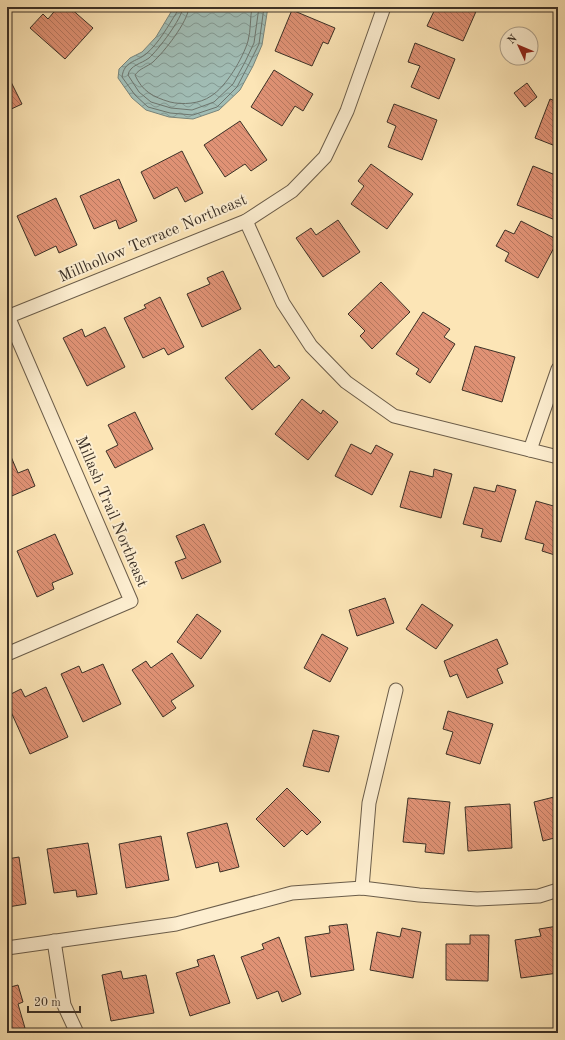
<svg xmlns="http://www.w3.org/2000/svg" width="565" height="1040" viewBox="0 0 565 1040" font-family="'Old Standard TT',serif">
<defs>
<pattern id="water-waves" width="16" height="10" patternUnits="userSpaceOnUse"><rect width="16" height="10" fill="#a1bdb5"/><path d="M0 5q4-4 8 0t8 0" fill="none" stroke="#849a93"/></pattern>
<pattern id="building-back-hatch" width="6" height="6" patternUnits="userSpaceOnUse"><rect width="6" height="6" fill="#e09275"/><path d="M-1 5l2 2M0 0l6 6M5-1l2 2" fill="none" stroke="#b77860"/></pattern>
</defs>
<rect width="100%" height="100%" fill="#fce5b6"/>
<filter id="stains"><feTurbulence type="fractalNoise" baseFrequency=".005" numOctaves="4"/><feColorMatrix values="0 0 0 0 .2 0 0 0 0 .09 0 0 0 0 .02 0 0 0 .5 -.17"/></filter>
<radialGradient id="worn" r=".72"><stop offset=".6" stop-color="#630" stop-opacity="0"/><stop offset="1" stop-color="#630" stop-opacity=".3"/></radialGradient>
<polygon fill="url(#water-waves)" stroke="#78857c" points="174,7 268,7 262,45 253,66 240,90 219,110 193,119 169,117 146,110 132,98 118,78 119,69 130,58 142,52 156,37"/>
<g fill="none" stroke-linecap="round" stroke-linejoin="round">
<g stroke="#6e766e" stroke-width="1">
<path d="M178 7 177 12C168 26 159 43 146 54 136 62 124 61 122 77L135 95 148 107 170 113 193 115 217 107 237 87 249 64 259 44 264 7"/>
<path d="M183 7C182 19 158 50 149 58 141 64 130 65 128 75L139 92 151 102 171 108 192 110 214 102 233 84 245 62 254 43 259 7"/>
<path d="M189 7C188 22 164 52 153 62 147 67 140 68 135 75 142 91 153 97 170 102 182 105 200 104 211 96 226 87 243 58 248 41 251 30 250 18 252 7"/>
</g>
</g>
<g fill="url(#building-back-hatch)" stroke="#3b3026">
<polygon points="58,7 69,7 93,28 65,59 30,28 43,14 48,19"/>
<polygon points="436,7 478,7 463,41 427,26"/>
<polygon points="292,10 335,28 328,44 323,42 312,66 275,51"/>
<polygon points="415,43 455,59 439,99 411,87 420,66 408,62"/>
<polygon points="274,70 313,94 303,111 295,106 282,126 251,107"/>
<polygon points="7,74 22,104 7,111"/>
<polygon points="527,83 537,97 525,107 514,93"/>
<polygon points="550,99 558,102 558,147 535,138"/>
<polygon points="394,104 437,120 422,160 388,147 396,126 387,122"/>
<polygon points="240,121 267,160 251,171 245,164 225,177 204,145"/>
<polygon points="182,151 203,193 185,202 177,187 154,199 141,172"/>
<polygon points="371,164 413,194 387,229 351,204 364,186 358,181"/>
<polygon points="533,166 558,176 558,221 517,205"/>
<polygon points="119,179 137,221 119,229 116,220 94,229 80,196"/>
<polygon points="56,198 77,245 59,253 56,246 35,256 17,216"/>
<polygon points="338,220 360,252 323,277 296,238 311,228 316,235"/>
<polygon points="521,221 558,240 538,278 505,261 509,253 496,246 505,230 514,234"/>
<polygon points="223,271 241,309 202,327 187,294 210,284 207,278"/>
<polygon points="381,282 410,312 372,349 360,336 365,331 348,314"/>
<polygon points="160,297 184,347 168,355 164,348 143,358 124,318 146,308 144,305"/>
<polygon points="423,312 450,329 444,337 455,344 430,383 416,374 419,369 396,354"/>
<polygon points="105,327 125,367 87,386 63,338 82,329 85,337"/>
<polygon points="475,346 515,357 502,402 462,390"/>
<polygon points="260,349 275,368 279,365 290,378 252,410 225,378"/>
<polygon points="302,399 321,414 323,410 338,422 308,460 275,434"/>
<polygon points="135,412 153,449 115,468 106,451 118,445 108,425"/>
<polygon points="351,444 371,454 376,445 393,454 372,495 335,476"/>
<polygon points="7,452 9,452 18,473 28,469 35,486 7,498"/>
<polygon points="434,469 452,474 441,518 400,507 410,471 433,477"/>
<polygon points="497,485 516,490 501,542 481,537 483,529 463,524 474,487 495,492"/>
<polygon points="536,501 557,507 558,502 558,556 542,551 544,544 525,539"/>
<polygon points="204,524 221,562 182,579 175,562 186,558 176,536"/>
<polygon points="55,534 73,574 52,583 54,589 37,597 17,551"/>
<polygon points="385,598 394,623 357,636 349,610"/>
<polygon points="422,604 453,625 436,649 406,629"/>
<polygon points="197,614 221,631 201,659 177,642"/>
<polygon points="322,634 348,648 330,682 304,668"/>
<polygon points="497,639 508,664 497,669 503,683 467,698 457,674 450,677 444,661"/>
<polygon points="172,653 194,686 171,701 176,708 163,717 132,670 146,661 151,668"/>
<polygon points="103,664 121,704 83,722 61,674 79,666 82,673"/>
<polygon points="46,687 68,737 30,754 7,703 7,696 21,689 25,697"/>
<polygon points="448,711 493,724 480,764 446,754 453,732 443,729"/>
<polygon points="313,730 339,736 329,772 303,766"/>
<polygon points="287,788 321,822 307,835 302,830 284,847 256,819"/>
<polygon points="558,796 558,837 543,841 534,802"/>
<polygon points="408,798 450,802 444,854 425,852 426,844 403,842"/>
<polygon points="510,804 512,848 468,851 465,807"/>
<polygon points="227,823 239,867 220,872 218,862 196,868 187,833"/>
<polygon points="161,836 169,880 126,888 119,844"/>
<polygon points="88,843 97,894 77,897 76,890 54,893 47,849"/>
<polygon points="19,857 26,904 8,907 7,859"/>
<polygon points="347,924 354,970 311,977 305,937 330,933 329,926"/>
<polygon points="558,926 558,973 521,978 515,940 541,936 539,929"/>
<polygon points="402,928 421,932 413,978 370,970 377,932 400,937"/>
<polygon points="470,935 489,935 488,981 446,980 446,944 470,944"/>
<polygon points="279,937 301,994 282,1002 278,991 257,999 241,957 264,949 262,944"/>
<polygon points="214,955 230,1003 190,1016 176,973 199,966 197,960"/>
<polygon points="121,971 123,979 146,975 154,1013 111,1021 102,975"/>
<polygon points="18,985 23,1002 18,1004 25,1028 7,1033 7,988"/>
</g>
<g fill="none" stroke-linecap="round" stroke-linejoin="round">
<defs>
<g id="minor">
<polyline points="246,221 283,303 311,346 346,382 394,416 558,457"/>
<polyline points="7,314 131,601 7,654"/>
<polyline points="7,317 246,221 292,191 325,157 347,111 384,7"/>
<polyline points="530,450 558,369"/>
<polyline points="362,888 369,803 396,690"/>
<polyline points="54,941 64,1005 77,1033"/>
<polyline points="7,948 176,924 292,893 362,888 419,895 477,899 539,896 558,890"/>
</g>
</defs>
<use href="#minor" stroke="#6b5d4a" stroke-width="15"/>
<use href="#minor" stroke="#fdeed0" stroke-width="13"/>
</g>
<g text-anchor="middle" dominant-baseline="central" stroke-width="4" stroke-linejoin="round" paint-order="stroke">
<g font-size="16" fill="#3b3026" stroke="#fdeed0">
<text transform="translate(153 239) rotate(-23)">Millhollow Terrace Northeast</text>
<text transform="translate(111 512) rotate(67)">Millash Trail Northeast</text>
</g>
</g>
<rect width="565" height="1040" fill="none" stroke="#fce5b6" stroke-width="24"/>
<rect x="8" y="8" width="549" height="1024" fill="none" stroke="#3b3026" stroke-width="2"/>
<rect x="12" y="12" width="541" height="1016" fill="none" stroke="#3b3026"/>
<g transform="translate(519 46) rotate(314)"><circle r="19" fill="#fdeed0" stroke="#afa28c"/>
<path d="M0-3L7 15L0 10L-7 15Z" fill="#8f2418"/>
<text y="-6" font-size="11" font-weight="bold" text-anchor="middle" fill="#3b3026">N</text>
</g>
<path d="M28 1006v6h52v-6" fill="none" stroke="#3b3026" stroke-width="2"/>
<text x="34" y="1006" font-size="12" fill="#3b3026" stroke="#fdeed0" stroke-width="3" paint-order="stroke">20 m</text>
<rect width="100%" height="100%" filter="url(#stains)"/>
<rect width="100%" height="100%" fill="url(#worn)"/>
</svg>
